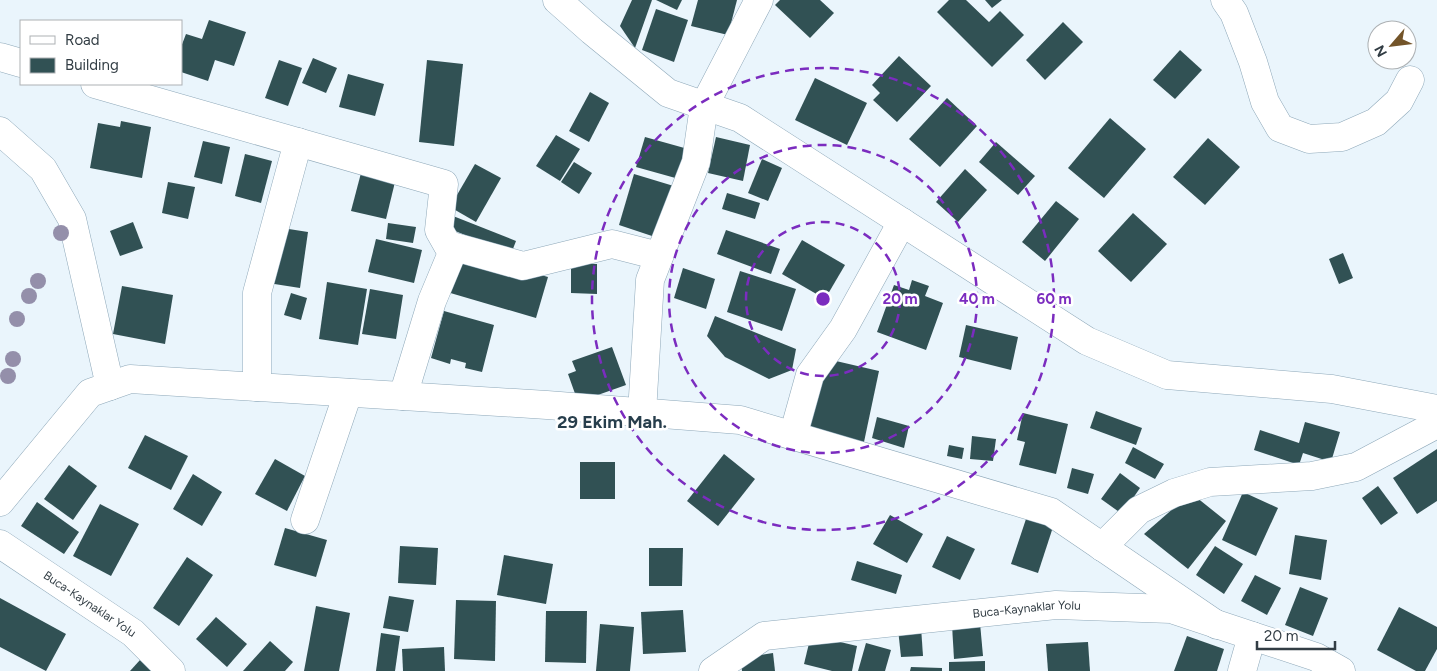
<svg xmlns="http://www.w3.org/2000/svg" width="1437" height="671" viewBox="0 0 1437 671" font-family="Figtree,sans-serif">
<rect width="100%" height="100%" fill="#eaf5fc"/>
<g fill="#315154">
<polygon points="632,0 652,0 635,48 620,26"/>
<polygon points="656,0 682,0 677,10"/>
<polygon points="698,0 737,0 728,35 691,26"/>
<polygon points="780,0 820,0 834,13 810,38 775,5"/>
<polygon points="949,0 966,0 989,22 1000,11 1024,35 992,67 937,12"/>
<polygon points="985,0 1002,0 992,8"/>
<polygon points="656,9 688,20 674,62 642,50"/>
<polygon points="209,20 246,32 234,66 215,60 208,81 181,72 181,47 186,34 202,39"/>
<polygon points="1063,22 1083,42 1045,80 1026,60"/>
<polygon points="1180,50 1202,70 1175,99 1153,80"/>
<polygon points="899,56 931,86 897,122 873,100 880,93 872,85"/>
<polygon points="313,58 337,68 326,93 302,83"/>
<polygon points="279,60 302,68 288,106 265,98"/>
<polygon points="427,60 463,64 454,146 419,142"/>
<polygon points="348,74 384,84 375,116 339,107"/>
<polygon points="815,78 867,103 847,145 795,120"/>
<polygon points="590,92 609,103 589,142 569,131"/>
<polygon points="947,98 977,126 940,167 909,139"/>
<polygon points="1110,118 1146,149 1104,198 1068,168"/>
<polygon points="121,121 151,127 142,178 90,168 98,123 120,127"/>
<polygon points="556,135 580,149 560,181 536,166"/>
<polygon points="645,137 688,149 679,179 636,167"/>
<polygon points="716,137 750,145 743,181 708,173"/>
<polygon points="1208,138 1240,167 1205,205 1173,177"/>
<polygon points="203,141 230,147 222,184 194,177"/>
<polygon points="996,142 1035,176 1018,195 979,162"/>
<polygon points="245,154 272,161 261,203 235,196"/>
<polygon points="762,159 782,168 768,201 748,193"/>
<polygon points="574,162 592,173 579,194 561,182"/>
<polygon points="475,164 501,178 476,222 450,207"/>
<polygon points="965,169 987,190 958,222 936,202"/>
<polygon points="361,173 395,182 386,219 351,211"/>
<polygon points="634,174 677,187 661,239 619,225"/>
<polygon points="168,182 195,187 188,219 162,213"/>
<polygon points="727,193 760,203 755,219 722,209"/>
<polygon points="1056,201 1079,219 1045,261 1022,242"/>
<polygon points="1133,213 1167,244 1131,282 1098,251"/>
<polygon points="448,214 516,241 511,254 443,226"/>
<polygon points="133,222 143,248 120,256 110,231"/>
<polygon points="388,223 416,227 413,243 386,239"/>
<polygon points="276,227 308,232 300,288 268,283"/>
<polygon points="726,230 780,249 771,274 717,254"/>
<polygon points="376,239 422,250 414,283 368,272"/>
<polygon points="802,240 845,265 825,299 782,274"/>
<polygon points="458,251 548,277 536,318 447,292"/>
<polygon points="1343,253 1353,278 1339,284 1329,259"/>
<polygon points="571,263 597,264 597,294 571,293"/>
<polygon points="683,268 715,279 706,309 674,298"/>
<polygon points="740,271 796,289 782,331 727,312"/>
<polygon points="912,280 929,286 925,296 943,303 926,350 877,332 894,285 909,290"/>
<polygon points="327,282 367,289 358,345 319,339"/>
<polygon points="122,286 173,295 165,344 113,334"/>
<polygon points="370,289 403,295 396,339 362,334"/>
<polygon points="291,293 307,298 301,320 284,315"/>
<polygon points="444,311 494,325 482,372 465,368 466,363 451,359 450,364 431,358"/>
<polygon points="715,316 796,349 792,370 769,379 725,357 707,336"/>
<polygon points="966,325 1018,337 1011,370 959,357"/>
<polygon points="612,347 626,385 578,402 568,374 576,371 572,361"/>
<polygon points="823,358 879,371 864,442 807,429"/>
<polygon points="1096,411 1142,428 1136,445 1090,428"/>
<polygon points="1023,413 1068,424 1056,474 1019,465 1025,442 1017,440"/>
<polygon points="877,417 909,426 904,448 872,438"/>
<polygon points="1305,422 1340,432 1331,462 1303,453 1299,465 1254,450 1260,430 1299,443"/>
<polygon points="145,435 188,456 171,490 128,468"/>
<polygon points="972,436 996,439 993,461 970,459"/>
<polygon points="949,445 964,448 962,459 947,456"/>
<polygon points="1133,447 1164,464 1155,479 1125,463"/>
<polygon points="1437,449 1437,501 1417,514 1393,478"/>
<polygon points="724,454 755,479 718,526 687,501"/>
<polygon points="275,459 305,476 287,511 255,494"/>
<rect x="580" y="462" width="35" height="37"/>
<polygon points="69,465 97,486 73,520 44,499"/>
<polygon points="1072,468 1094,474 1088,494 1067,488"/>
<polygon points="1120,473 1140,488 1122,514 1101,499"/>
<polygon points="193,474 222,492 202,526 173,509"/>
<polygon points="1378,486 1398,513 1381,525 1362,498"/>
<polygon points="1243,492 1278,508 1256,556 1222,540"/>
<polygon points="1191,493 1226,521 1188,569 1144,534"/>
<polygon points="37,502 79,532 64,554 21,526"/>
<polygon points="100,504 139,524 111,576 73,556"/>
<polygon points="890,515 923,534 907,563 873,544"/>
<polygon points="1027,516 1054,524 1038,573 1011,564"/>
<polygon points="285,528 327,540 316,577 274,565"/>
<polygon points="1295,535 1327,540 1321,580 1289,574"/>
<polygon points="947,536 975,549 960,580 932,567"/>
<polygon points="400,546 438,548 436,585 398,583"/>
<polygon points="1215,546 1243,564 1224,594 1196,575"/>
<polygon points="649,548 683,548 682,586 649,586"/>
<polygon points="504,555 553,564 546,604 497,595"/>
<polygon points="187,557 213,575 179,626 153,608"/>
<polygon points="857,561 902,575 896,594 851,580"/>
<polygon points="1255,575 1281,588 1267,615 1241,601"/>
<polygon points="1300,587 1328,598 1313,636 1285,625"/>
<polygon points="389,596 414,600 408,632 383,628"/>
<polygon points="0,598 66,634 46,671 0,647"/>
<polygon points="456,600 496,601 495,661 454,659"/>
<polygon points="316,606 350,613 339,671 304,671"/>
<polygon points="1399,607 1437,627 1437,649 1425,671 1416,671 1377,650"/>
<polygon points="683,610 686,652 643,654 641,612"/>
<polygon points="546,611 587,611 586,663 545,662"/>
<polygon points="216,617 247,644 227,667 196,639"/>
<polygon points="980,623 983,656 954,659 952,625"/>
<polygon points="600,624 634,627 630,671 596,671"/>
<polygon points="921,627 923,656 901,657 898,629"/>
<polygon points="381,633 400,636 395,671 376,671"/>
<polygon points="811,635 857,646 852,671 832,671 804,664"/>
<polygon points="1187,636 1224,649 1217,671 1174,671"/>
<polygon points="270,641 293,662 285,671 243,671"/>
<polygon points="1088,642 1090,671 1048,671 1046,644"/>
<polygon points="866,643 891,650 885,671 858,671"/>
<polygon points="444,647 445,671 403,671 402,649"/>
<polygon points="773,653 775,671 742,671 740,658"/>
<polygon points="140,660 153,671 130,671"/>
<polygon points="985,661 985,671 949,671 949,662"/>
<polygon points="911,667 942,668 942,671 910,671"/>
</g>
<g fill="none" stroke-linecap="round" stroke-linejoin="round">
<defs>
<g id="minor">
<polyline points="557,0 592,31 668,93 740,118 1087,341 1167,375 1332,389 1437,409"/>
<polyline points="1225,0 1234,13 1253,62 1265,102 1280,128 1309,139 1342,137 1376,122 1399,101 1410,80"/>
<polyline points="0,57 21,63"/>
<polyline points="95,84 444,184 439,230 452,253 432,301 403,396"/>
<polyline points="0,131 43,169 72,219 110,386"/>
<polyline points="448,245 523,266 612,244 659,256"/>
<polyline points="257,387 257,293 298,142"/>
<polyline points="642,413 650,280 696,162 704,106 759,0"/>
<polyline points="793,436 810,375 843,329 902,222"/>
<polyline points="0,502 90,393 130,379 547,405 740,420 1051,512 1217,625"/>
<polyline points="305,520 348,393"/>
<path id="s1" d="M0 544 133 633 171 671"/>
<polyline points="1102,547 1139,510 1174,493 1210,482 1312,476 1356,467 1437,424"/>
<path id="s2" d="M713 671 764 636 1056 605 1171 609 1316 657 1341 671"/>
<polyline points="1242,671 1252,636"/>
</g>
</defs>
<use href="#minor" stroke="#8ea8b9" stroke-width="29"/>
<use href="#minor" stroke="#fff" stroke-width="28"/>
</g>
<g fill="#948faa">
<circle cx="61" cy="233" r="8"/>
<circle cx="38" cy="281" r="8"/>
<circle cx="29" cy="296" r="8"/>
<circle cx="17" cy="319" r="8"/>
<circle cx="13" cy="359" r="8"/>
<circle cx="8" cy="376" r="8"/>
</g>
<g fill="none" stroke="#7b2cbf" stroke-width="2.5" stroke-dasharray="9 6">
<circle cx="823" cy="299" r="77"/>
<circle cx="823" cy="299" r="154"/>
<circle cx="823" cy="299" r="231"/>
</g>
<g text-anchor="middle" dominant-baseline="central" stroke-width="5" stroke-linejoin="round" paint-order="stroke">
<g font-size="12" fill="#323d44" stroke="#fff">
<text stroke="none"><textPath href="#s1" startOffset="108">Buca-Kaynaklar Yolu</textPath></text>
<text stroke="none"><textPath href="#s2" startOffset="326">Buca-Kaynaklar Yolu</textPath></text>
</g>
<g font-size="18" font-weight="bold" fill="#273e4c" stroke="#fff">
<text x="612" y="422">29 Ekim Mah.</text>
</g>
</g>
<circle cx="823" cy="299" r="8" fill="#7b2cbf" stroke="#fff" stroke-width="2.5"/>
<g font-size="15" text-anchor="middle" font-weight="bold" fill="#7b2cbf" stroke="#fff" stroke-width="5" stroke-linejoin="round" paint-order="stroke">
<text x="900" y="304">20 m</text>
<text x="977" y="304">40 m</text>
<text x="1054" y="304">60 m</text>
</g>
<rect x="20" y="20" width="162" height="65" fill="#ffffff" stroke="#adb1b4"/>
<rect x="30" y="36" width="25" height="8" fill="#ffffff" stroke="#adb1b4"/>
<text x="65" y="45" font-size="15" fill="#323d44">Road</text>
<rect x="30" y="58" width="25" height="15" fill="#315154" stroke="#adb1b4"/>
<text x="65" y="70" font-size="15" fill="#323d44">Building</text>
<g transform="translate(1392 45) rotate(242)"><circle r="24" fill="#ffffff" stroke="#adb1b4"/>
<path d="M0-4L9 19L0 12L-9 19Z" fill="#735429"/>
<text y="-8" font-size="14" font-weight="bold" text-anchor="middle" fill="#323d44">N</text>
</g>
<path d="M1257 641v8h78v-8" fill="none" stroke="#323d44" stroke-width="2.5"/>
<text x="1264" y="641" font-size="15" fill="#323d44" stroke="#ffffff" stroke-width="4" paint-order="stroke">20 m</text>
</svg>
